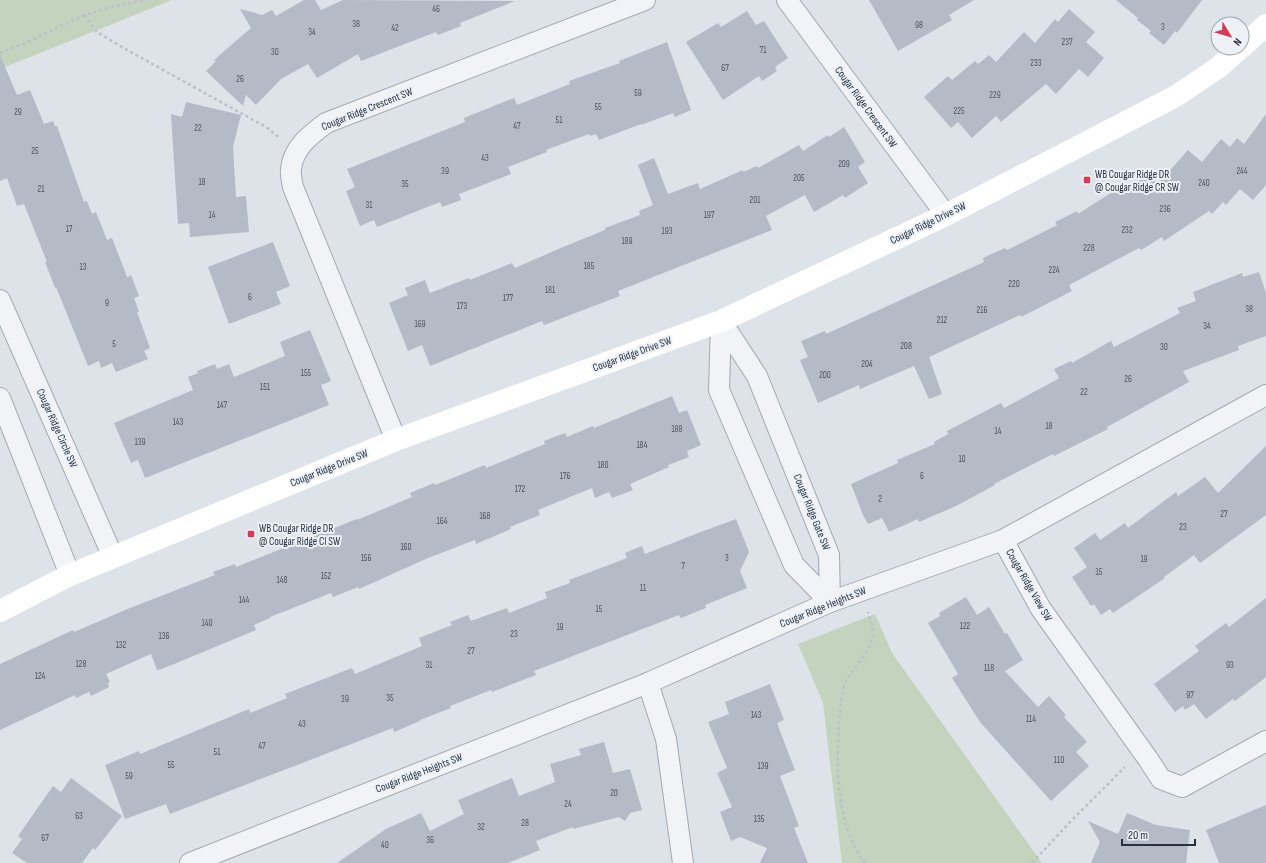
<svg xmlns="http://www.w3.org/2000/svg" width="1266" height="863" viewBox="0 0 1266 863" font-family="'Sofia Sans Condensed',sans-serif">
<rect width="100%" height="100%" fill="#dee2e9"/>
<g fill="#c4d3be">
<polygon points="0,0 172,0 0,69"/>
<polygon points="875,614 892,653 1042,863 842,863 823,703 798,644"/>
</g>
<g fill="#b5bbc6">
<polygon points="304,0 315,0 321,10 343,0 515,1 460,23 461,26 438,35 436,32 361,61 358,54 317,78 308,64 281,79 256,105 246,95 243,106 206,71 216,61 214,60 251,28 240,9 262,15 272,10 276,16"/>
<polygon points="869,0 974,0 949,15 952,20 898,51"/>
<polygon points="1116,0 1202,0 1177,33 1175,31 1164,45 1149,33 1151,31 1137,20 1138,18"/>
<polygon points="1069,9 1095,32 1086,42 1104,58 1088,77 1079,69 1056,94 1046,84 1001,122 996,116 972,138 958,122 951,128 924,97 948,76 952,80 975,61 978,64 989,55 996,62 1024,32 1035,43 1055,19 1058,22"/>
<polygon points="747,11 756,25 764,21 788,58 775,67 777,71 762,81 759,76 723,100 686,42 718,23 721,27"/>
<polygon points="667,42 691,110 675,117 673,113 641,125 641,124 599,140 596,134 590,136 589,134 546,150 547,152 508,167 511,174 459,194 461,200 442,207 440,202 377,227 374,220 360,226 346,191 355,187 347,169 465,122 464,118 514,98 517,105 570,84 569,81 620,63 619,61"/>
<polygon points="0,55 17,95 30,90 44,124 53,121 55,126 57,126 84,202 87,201 92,214 96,212 107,240 112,238 127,277 131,275 139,296 134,298 139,312 137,312 150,348 144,351 148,359 116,372 112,363 101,368 99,361 88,366 56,287 55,288 45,262 47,262 24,204 17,206 7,178 0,181"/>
<polygon points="186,102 241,115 233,147 236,197 246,196 249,232 190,237 189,223 178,224 171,114 182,117"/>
<polygon points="1266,114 1266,185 1253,200 1240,189 1226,205 1223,202 1212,214 1209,211 1164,241 1162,237 1141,250 1139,248 1069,285 1072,291 1021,317 1020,315 929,357 942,394 929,399 914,366 860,389 859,385 818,403 800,360 808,357 801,341 825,331 826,334 984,262 983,258 1005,248 1007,250 1057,225 1055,222 1077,211 1078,214 1120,187 1123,191 1150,174 1157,185 1188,150 1202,162 1221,139 1230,147 1237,138 1244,144"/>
<polygon points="844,127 865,162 858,167 868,183 845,198 843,195 814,212 805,195 766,216 772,230 618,291 620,296 594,306 544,325 542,321 430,366 422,345 408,351 389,303 408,295 405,288 425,280 430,293 469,278 470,280 512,263 515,268 563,247 605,230 605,228 640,215 639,211 653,205 638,165 654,158 668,194 698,183 700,189 743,170 743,172 757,166 758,168 799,145 803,151 828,135 829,137"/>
<polygon points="273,242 290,286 276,292 281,304 229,324 208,267"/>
<polygon points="1259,272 1266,293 1266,336 1238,346 1239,350 1183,371 1189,382 1107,427 1108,429 1054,456 1053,454 994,484 995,485 956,506 919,522 918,519 889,532 882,518 868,524 863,515 851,484 898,463 897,460 935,444 934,442 948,434 947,431 1001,403 1004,408 1056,380 1059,378 1054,369 1071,361 1072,363 1111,341 1114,347 1180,313 1177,308 1196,301 1193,292 1242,273 1243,277"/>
<polygon points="310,330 331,381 321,385 329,405 145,478 138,460 131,463 114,423 193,390 188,377 198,373 197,371 215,364 217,369 229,364 234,377 285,356 280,342"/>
<polygon points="672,396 679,413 687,410 701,445 687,451 689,457 668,465 669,467 630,484 633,490 612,498 609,492 595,498 592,488 538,510 540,515 510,527 511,529 476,544 475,540 428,558 359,589 358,587 333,597 331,593 270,617 270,618 254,625 256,630 162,669 157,670 151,654 106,674 110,682 108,683 109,687 91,696 89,692 76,698 75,695 0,730 0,664 73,630 74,632 125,610 215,575 213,572 235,564 236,567 357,519 357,520 412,497 410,493 434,483 435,485 485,465 486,468 545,444 544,441 565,433 567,437 593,426 594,428"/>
<polygon points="1266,446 1266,515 1200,563 1194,555 1164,577 1165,578 1113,613 1110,609 1101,615 1094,604 1091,606 1072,577 1087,567 1074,548 1095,533 1100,540 1125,523 1128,528 1176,492 1178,496 1205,477 1218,493"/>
<polygon points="736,519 749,552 740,571 747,588 705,605 706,608 681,618 679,615 534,671 536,675 492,692 491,690 450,706 451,708 420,720 420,721 394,732 393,728 170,814 166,804 125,819 105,765 139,751 140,754 249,709 250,713 287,698 285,694 352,668 355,674 422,646 419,638 452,625 450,622 468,615 471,621 507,608 509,613 547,598 545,592 570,583 569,580 627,558 625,553 642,546 645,554 698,533"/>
<polygon points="966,597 977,615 989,607 1005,634 1007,633 1023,660 1005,671 1038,707 1049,696 1066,715 1064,717 1087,742 1076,752 1089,766 1051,801 980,722 952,678 958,674 928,623 940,616 939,613"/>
<polygon points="1266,598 1266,677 1235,701 1233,699 1206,719 1194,704 1185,710 1183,706 1175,712 1154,684 1199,651 1195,646 1199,643 1226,623 1229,627"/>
<polygon points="770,684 784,720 777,723 795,770 780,776 799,826 794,828 808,863 760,863 767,848 740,837 731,841 720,812 732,807 717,773 727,768 708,722 729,714 725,702"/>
<polygon points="604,742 613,773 630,769 642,810 630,813 625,821 619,817 573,829 573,827 536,841 540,850 508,863 337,863 386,829 421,813 430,831 464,814 458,800 512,778 519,796 555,782 550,764 581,755 579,749"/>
<polygon points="71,778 122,816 95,850 93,848 82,863 27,863 12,853 22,839 18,836 53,786 61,792"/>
<polygon points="1266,805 1266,863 1219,863 1206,830"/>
<polygon points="1127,813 1156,825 1190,830 1186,863 1091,863 1100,842 1088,821 1118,834"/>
</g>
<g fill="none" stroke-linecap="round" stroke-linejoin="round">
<defs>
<g id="street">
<polyline points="787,0 946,215"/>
<polyline points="0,300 113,557"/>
<polyline points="721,321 719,390 794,565 830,602"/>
<polyline points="721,321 757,376 829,555 830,602"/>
<polyline points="0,398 70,575"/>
<path d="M396 440 293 187C292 181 290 174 291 169 293 148 310 135 326 123L645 0"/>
<polyline points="1003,540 1041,609 1148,759 1161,779 1182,787 1266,741"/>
<polyline points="648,683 666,739 683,863"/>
<polyline points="190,863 648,683 830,602 1003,540 1266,395"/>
</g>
</defs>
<use href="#street" stroke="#a3a9b3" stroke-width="22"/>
<g stroke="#bcc0c7" stroke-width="2.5" stroke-dasharray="3 3" stroke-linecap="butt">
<polyline points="84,15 97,32 120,46 266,127 280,138"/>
<polyline points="0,53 28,42 84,15 119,5 147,0"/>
<path d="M865 863C836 825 836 768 839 722 840 710 841 698 844 686 851 667 871 655 873 633 873 627 870 619 868 612"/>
<polyline points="1032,863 1072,820 1125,767"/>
</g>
<use href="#street" stroke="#f1f3f7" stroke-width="20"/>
<g stroke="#fff" stroke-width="22">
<polyline points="1242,47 1266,25"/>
<polyline points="0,611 70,575 396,440 721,321 946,215 1176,96 1219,67 1240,48"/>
</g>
</g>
<g fill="#d73953" stroke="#edf1f6" stroke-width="1.5">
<rect x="1083" y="176" width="8" height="8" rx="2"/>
<rect x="247" y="530" width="8" height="8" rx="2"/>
</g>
<g text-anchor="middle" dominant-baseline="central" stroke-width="4" stroke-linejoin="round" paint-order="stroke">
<g font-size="9" fill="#4a5362">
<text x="436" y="9">46</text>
<text x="356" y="24">38</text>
<text x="919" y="25">98</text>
<text x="1163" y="27">3</text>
<text x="395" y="28">42</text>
<text x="312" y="32">34</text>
<text x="1067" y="42">237</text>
<text x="763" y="50">71</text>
<text x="275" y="52">30</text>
<text x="1036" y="63">233</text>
<text x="725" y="68">67</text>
<text x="240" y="79">26</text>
<text x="638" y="93">59</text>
<text x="995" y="95">229</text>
<text x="598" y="107">55</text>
<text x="959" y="111">225</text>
<text x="18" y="112">29</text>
<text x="559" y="120">51</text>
<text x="517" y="126">47</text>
<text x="198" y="128">22</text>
<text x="35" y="151">25</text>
<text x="485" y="158">43</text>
<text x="844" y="164">209</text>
<text x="445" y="171">39</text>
<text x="1242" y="171">244</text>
<text x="799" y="178">205</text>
<text x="202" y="182">18</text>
<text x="1204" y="183">240</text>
<text x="405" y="184">35</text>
<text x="41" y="189">21</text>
<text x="755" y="200">201</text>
<text x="369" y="205">31</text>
<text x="1165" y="209">236</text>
<text x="212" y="215">14</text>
<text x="709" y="215">197</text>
<text x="69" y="229">17</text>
<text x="1127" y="230">232</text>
<text x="667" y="231">193</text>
<text x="627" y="241">189</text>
<text x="1089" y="248">228</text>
<text x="589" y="266">185</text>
<text x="83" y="267">13</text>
<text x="1054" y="270">224</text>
<text x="1014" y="284">220</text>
<text x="550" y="290">181</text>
<text x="250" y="297">6</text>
<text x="508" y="298">177</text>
<text x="107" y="303">9</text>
<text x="462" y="306">173</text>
<text x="1249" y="309">38</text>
<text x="982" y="310">216</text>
<text x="942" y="320">212</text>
<text x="420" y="324">169</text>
<text x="1207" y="326">34</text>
<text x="114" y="344">5</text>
<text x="906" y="346">208</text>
<text x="1164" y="347">30</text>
<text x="867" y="364">204</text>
<text x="306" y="373">155</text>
<text x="825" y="375">200</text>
<text x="1128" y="379">26</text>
<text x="265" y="387">151</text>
<text x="1084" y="392">22</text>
<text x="222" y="405">147</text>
<text x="178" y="422">143</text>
<text x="1049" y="426">18</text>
<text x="677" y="429">188</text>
<text x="998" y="431">14</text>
<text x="140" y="442">139</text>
<text x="642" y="445">184</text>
<text x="962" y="459">10</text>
<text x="603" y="465">180</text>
<text x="565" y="476">176</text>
<text x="922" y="476">6</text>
<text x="520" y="489">172</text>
<text x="880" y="499">2</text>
<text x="1224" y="514">27</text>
<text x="485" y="516">168</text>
<text x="442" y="521">164</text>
<text x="1183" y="527">23</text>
<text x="406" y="547">160</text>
<text x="366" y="558">156</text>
<text x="727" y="558">3</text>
<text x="1144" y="559">19</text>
<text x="683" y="566">7</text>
<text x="1099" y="572">15</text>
<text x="326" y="576">152</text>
<text x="282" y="580">148</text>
<text x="643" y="588">11</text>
<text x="244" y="600">144</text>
<text x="599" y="609">15</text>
<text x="207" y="623">140</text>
<text x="965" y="626">122</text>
<text x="560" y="627">19</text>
<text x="514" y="634">23</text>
<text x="164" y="636">136</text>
<text x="121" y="645">132</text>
<text x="471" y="651">27</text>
<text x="81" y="664">128</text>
<text x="429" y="665">31</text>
<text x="1230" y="665">93</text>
<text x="989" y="668">118</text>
<text x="40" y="676">124</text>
<text x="1190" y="695">97</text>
<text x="390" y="698">35</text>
<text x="345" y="699">39</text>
<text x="756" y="715">143</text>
<text x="1031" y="719">114</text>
<text x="302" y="724">43</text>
<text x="262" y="746">47</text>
<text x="217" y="752">51</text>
<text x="1059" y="760">110</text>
<text x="171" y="765">55</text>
<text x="763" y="766">139</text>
<text x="129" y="776">59</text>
<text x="614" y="793">20</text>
<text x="568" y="804">24</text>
<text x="79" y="816">63</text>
<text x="759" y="819">135</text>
<text x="525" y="823">28</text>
<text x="481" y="827">32</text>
<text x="45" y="838">67</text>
<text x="430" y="840">36</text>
<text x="385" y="845">40</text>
</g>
<g font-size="11" fill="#263040" stroke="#edf1f6">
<text transform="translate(866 107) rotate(54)">Cougar Ridge Crescent SW</text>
<text transform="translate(367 109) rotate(-22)">Cougar Ridge Crescent SW</text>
<text transform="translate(928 223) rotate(-26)">Cougar Ridge Drive SW</text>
<text transform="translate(632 354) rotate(-20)">Cougar Ridge Drive SW</text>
<text transform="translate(57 428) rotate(66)">Cougar Ridge Circle SW</text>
<text transform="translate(329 468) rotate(-22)">Cougar Ridge Drive SW</text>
<text transform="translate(812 512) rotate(68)">Cougar Ridge Gate SW</text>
<text transform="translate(1029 585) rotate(60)">Cougar Ridge View SW</text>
<text transform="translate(823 607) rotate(-22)">Cougar Ridge Heights SW</text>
<text transform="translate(419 773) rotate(-21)">Cougar Ridge Heights SW</text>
</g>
<g font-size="11" fill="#263040" stroke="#edf1f6" text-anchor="start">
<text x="1095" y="174">WB Cougar Ridge DR<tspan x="1095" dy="13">@ Cougar Ridge CR SW</tspan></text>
<text x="259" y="528">WB Cougar Ridge DR<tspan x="259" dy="13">@ Cougar Ridge CI SW</tspan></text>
</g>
</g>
<g transform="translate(1230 36) rotate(128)"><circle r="19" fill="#edf1f6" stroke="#9da4ad"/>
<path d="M0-3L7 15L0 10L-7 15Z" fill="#d73953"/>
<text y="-6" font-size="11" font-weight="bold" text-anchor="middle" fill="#263040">N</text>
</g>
<path d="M1122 839v6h73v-6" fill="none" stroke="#263040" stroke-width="2"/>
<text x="1128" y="839" font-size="12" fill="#263040" stroke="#edf1f6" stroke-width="3" paint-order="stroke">20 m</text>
</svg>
